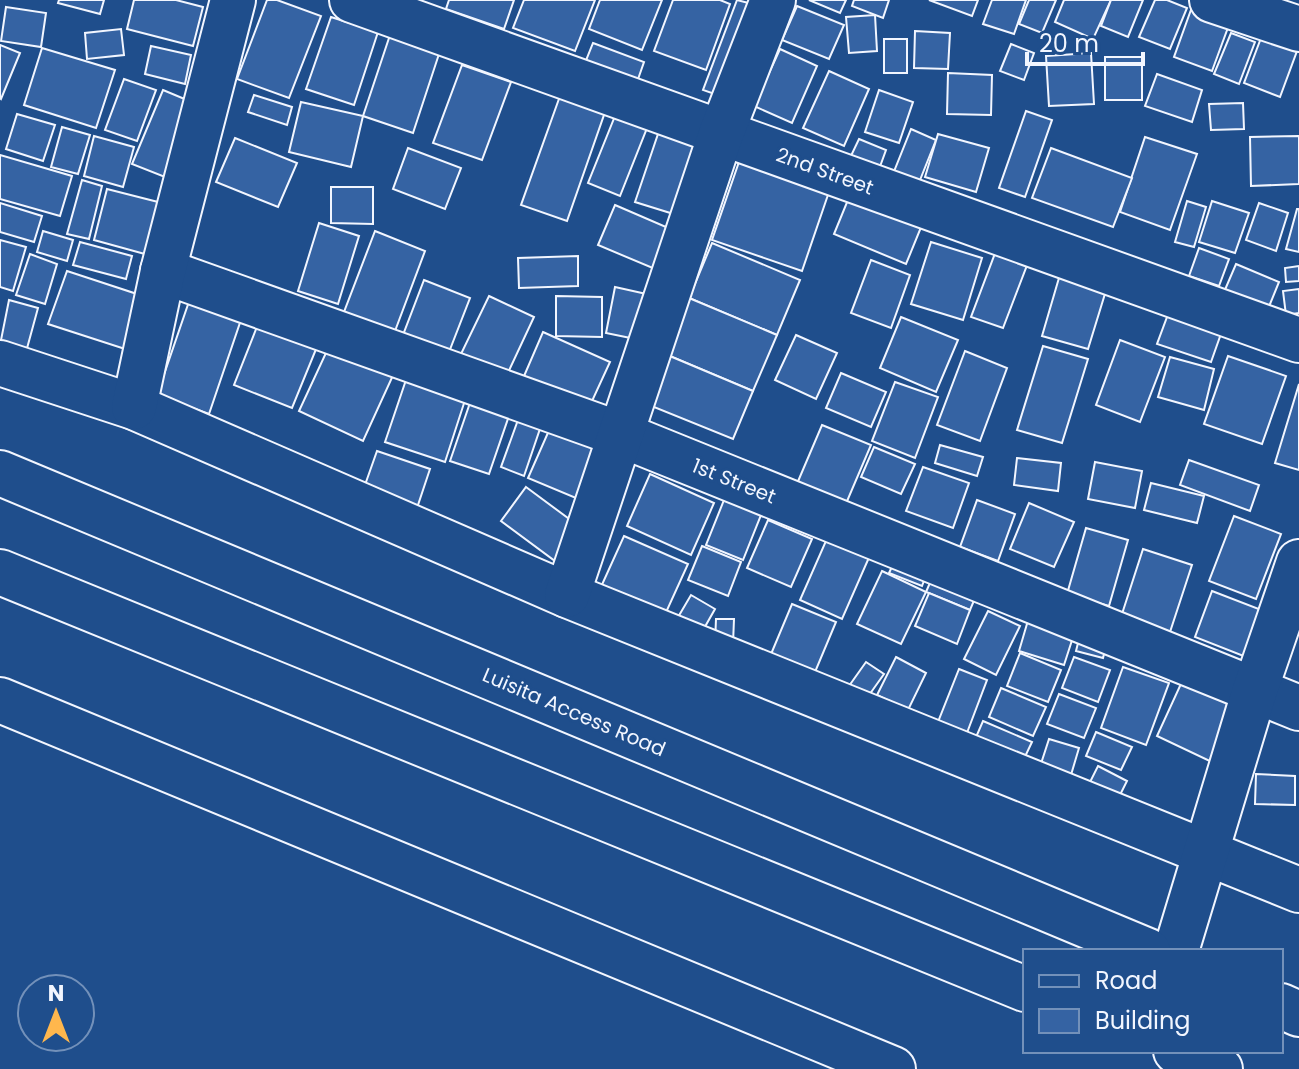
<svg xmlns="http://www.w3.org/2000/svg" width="1299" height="1069" viewBox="0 0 1299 1069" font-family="Poppins,sans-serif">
<rect width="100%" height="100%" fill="#1f4e8c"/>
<g fill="#3563a3" stroke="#f2f6ff" stroke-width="2">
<polygon points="59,0 104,0 100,14 58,3"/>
<polygon points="134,0 176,0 203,7 193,46 127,29"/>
<polygon points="267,0 277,0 321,16 289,98 237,79"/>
<polygon points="449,0 514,0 504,29 446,9"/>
<polygon points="524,0 595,0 575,51 513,28"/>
<polygon points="600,0 662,0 642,50 589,29"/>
<polygon points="673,0 720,0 730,4 706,70 654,51"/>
<polygon points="737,0 760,6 726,98 703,90"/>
<polygon points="809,0 846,0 840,13"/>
<polygon points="854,0 889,0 883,18 852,6"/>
<polygon points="929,0 978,0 972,16"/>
<polygon points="992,0 1026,0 1014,34 983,24"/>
<polygon points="1029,0 1056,0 1042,33 1019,24"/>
<polygon points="1064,0 1111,0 1093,39 1055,22"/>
<polygon points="1111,0 1143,0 1128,37 1101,26"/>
<polygon points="1155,0 1167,0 1187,8 1170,49 1139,37"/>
<polygon points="797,6 844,25 829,59 782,40"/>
<polygon points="6,7 46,13 41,47 1,41"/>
<polygon points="1192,7 1230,22 1212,71 1174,57"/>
<polygon points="875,15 877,51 849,53 846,17"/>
<polygon points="331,17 378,32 354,105 306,89"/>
<polygon points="121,29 124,55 87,59 85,33"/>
<polygon points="915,31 950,33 948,69 914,68"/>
<polygon points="1231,33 1255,42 1239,84 1214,74"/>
<polygon points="390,35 440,51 413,133 363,116"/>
<polygon points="1261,38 1297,51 1280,97 1244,83"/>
<rect x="884" y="39" width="23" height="34"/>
<polygon points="593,43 644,62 637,82 585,63"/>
<polygon points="1011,44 1034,53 1024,80 1000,71"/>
<polygon points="0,45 20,53 1,99 0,98"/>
<polygon points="151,46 191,55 185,84 145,74"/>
<polygon points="42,48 115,70 96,128 24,105"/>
<polygon points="780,49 817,66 792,123 754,106"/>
<polygon points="1091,53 1094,104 1049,106 1046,56"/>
<rect x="1105" y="57" width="37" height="43"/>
<polygon points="462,65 511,82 482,160 433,143"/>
<polygon points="829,71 869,89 844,146 803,128"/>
<polygon points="948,73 992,75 991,115 947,114"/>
<polygon points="1157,74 1202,90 1192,122 1145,106"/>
<polygon points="124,79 156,90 137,141 105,130"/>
<polygon points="163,90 199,105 170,179 132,164"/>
<polygon points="879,90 913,102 899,143 865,132"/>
<polygon points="254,95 292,107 287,125 248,112"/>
<polygon points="560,96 605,112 567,221 521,205"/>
<polygon points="301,102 363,116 351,167 289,152"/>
<polygon points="1243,103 1244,129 1211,130 1209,104"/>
<polygon points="1026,111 1052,120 1025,197 999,188"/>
<polygon points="17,114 55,125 43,161 6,149"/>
<polygon points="615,116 647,128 620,196 588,183"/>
<polygon points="62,127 90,135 78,174 51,167"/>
<polygon points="911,129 936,140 918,185 893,174"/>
<polygon points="659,131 719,150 696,221 635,202"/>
<polygon points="938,134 989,148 976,192 925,177"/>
<polygon points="94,136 134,147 123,187 84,176"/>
<polygon points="1299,136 1299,184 1251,186 1250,137"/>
<polygon points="1145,137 1197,154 1170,230 1120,212"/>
<polygon points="235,138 297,163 278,207 216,182"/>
<polygon points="859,139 886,150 878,172 849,160"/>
<polygon points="408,148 461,168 445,209 393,189"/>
<polygon points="1051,148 1132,178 1113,227 1032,198"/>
<polygon points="0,155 72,176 60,216 0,199"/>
<polygon points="740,159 830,189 802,271 712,240"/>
<polygon points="82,180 102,186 89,239 67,234"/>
<polygon points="331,187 373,187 373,224 331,223"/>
<polygon points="107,189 166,204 152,256 94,240"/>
<polygon points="852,190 924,220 906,264 834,234"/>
<polygon points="1187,201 1206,207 1194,247 1175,242"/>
<polygon points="1212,201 1249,213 1235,253 1199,242"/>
<polygon points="0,203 42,216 34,242 0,232"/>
<polygon points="1259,203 1288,213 1276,251 1246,240"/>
<polygon points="615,205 673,230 655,269 598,245"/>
<polygon points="1297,209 1299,209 1299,252 1286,249"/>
<polygon points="319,223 359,236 338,304 298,291"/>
<polygon points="43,231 73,240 67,261 37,252"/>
<polygon points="375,231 425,251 395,331 344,312"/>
<polygon points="0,240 26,247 13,291 0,287"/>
<polygon points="80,242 132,256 126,279 73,265"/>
<polygon points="931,242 982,258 963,320 911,304"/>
<polygon points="712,243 800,280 777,335 689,298"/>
<polygon points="997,248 1029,260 1003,328 971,317"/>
<polygon points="1199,248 1229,259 1219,286 1189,276"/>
<polygon points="30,254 57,264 45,304 16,295"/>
<polygon points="578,256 578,286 519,288 518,258"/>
<polygon points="871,260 910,275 891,328 851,313"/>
<polygon points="1236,264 1279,282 1268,309 1224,292"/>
<polygon points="1299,266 1299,281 1286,282 1285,268"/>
<polygon points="67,271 143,296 125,349 48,324"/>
<polygon points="1061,271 1108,284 1088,349 1042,336"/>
<polygon points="424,280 470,298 449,352 403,335"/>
<polygon points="195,284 247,302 209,414 157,395"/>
<polygon points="615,287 660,297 650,342 606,333"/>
<polygon points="1299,289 1299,313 1286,315 1283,291"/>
<polygon points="489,296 534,317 506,377 460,356"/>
<polygon points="556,296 602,297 602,337 556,336"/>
<polygon points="689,298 777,335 753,391 665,354"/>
<polygon points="9,300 38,308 26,352 0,345"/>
<polygon points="1170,309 1223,328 1211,362 1157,344"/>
<polygon points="262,314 321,337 292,408 234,385"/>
<polygon points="901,317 958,340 936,392 880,368"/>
<polygon points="543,332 610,362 587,412 521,383"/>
<polygon points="796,335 837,353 816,399 775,380"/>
<polygon points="1120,340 1165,357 1140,422 1096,405"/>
<polygon points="331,342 395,371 363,441 299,411"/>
<polygon points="1043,346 1088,359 1062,443 1017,430"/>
<polygon points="965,351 1007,368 980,441 937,425"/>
<polygon points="665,354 753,391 733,439 644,403"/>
<polygon points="1228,356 1286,376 1262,444 1204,424"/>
<polygon points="1170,357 1214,369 1204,410 1158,397"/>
<polygon points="841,373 886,392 871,427 826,408"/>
<polygon points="408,374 467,394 445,462 385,442"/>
<polygon points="895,382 938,397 915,458 872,441"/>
<polygon points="1299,384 1299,470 1275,463"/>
<polygon points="472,397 511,410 489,474 450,461"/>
<polygon points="523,406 545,414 524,476 501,467"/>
<polygon points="554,419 608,442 583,501 528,478"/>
<polygon points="822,425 871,445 845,506 796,486"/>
<polygon points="940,445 983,457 977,476 935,463"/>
<polygon points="874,447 915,464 901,494 861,477"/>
<polygon points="377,451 430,469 414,517 360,499"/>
<polygon points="1017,458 1061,463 1058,491 1014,485"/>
<polygon points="1189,460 1259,485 1250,511 1180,485"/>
<polygon points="1095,462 1142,471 1135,508 1088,499"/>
<polygon points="923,467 969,483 953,528 906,511"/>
<polygon points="650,474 714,503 691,555 627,526"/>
<polygon points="1151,483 1204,496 1197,523 1144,510"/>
<polygon points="526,487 580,527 555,561 501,521"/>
<polygon points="728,490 765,505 743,560 706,545"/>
<polygon points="977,500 1015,514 998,561 960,547"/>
<polygon points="1029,503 1074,522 1054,567 1010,549"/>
<polygon points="1234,516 1281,534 1256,599 1209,581"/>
<polygon points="768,520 812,539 791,587 747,568"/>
<polygon points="1086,528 1128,540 1109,606 1067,594"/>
<polygon points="829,534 871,553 842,619 800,600"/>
<polygon points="624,536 688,564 663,619 600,589"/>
<polygon points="702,546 741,562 728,596 688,580"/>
<polygon points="1143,549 1192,565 1170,632 1121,617"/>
<polygon points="896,558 928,570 922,586 889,573"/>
<polygon points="882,571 926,592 901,644 857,624"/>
<polygon points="935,571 979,589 970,610 926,592"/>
<polygon points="1212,591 1264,611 1246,657 1195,637"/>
<polygon points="929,593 970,610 957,644 915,626"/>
<polygon points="691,595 715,609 698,639 674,624"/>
<polygon points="792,604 836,622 810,684 766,666"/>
<polygon points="988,611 1020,626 996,675 964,659"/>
<polygon points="1029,617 1075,631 1064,665 1019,651"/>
<polygon points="716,619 734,619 733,644 715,643"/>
<polygon points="1081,631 1108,639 1103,658 1076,651"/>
<polygon points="1020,653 1061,670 1048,702 1007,686"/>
<polygon points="896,657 926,673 908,710 877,695"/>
<polygon points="1074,657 1110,670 1098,702 1062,688"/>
<polygon points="866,662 884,674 867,698 849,686"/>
<polygon points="1123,667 1169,683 1146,745 1101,728"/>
<polygon points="959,669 987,680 965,738 936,727"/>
<polygon points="1185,675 1244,703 1216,764 1157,736"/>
<polygon points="1001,688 1046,707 1033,736 989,717"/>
<polygon points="1059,694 1096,708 1084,738 1047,724"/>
<polygon points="983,721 1032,742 1021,765 973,744"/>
<polygon points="1096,732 1132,747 1121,770 1086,756"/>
<polygon points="1049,739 1079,748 1068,785 1037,776"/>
<polygon points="1098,766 1127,781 1114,807 1085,792"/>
<polygon points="1256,774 1295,776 1295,805 1255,804"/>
</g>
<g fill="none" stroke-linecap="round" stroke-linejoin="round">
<defs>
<g id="minor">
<polyline points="352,0 1299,340"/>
<polyline points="1212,0 1299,29"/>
<polyline points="163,271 622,435 1299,708"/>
<polyline points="0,363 134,407 567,595 1299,890"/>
<polyline points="134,407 163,271 233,0"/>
<polyline points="567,595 721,134 773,0"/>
<polyline points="0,700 893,1069"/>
<polyline points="1176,951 1254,693 1299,562"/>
</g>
<g id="major">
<polyline points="0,473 1148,951"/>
<polyline points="0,572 1025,989"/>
<polyline points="1281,1006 1299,1014"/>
<polyline points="1176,1051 1220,1069"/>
</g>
</defs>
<use href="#minor" stroke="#f2f6ff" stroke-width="48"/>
<use href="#major" stroke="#f2f6ff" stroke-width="48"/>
<use href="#minor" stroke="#1f4e8c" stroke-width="44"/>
<use href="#major" stroke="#1f4e8c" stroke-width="44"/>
</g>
<g text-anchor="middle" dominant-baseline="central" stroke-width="6" stroke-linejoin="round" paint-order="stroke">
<g font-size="20" fill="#f2f6ff" stroke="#1f4e8c">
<text transform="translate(825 171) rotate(20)">2nd Street</text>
<text transform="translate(734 481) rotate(22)">1st Street</text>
<text transform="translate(574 712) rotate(23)">Luisita Access Road</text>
</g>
</g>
<rect x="1023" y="949" width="260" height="104" fill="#1f4e8c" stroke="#7391ba" stroke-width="2"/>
<rect x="1039" y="975" width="40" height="12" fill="#1f4e8c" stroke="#7391ba" stroke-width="2"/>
<text x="1095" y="989" font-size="24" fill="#f2f6ff">Road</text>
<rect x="1039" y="1009" width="40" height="24" fill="#3563a3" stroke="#7391ba" stroke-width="2"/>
<text x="1095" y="1029" font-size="24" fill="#f2f6ff">Building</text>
<g transform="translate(56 1013)"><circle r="38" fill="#1f4e8c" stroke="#7391ba" stroke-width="2"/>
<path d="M0-6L14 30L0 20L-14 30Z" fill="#ffb74d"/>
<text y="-12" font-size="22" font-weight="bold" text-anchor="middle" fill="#f2f6ff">N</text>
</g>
<path d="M1027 52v12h116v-12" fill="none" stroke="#f2f6ff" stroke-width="4"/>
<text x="1039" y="52" font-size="24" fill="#f2f6ff" stroke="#1f4e8c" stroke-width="6" paint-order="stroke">20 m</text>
</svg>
